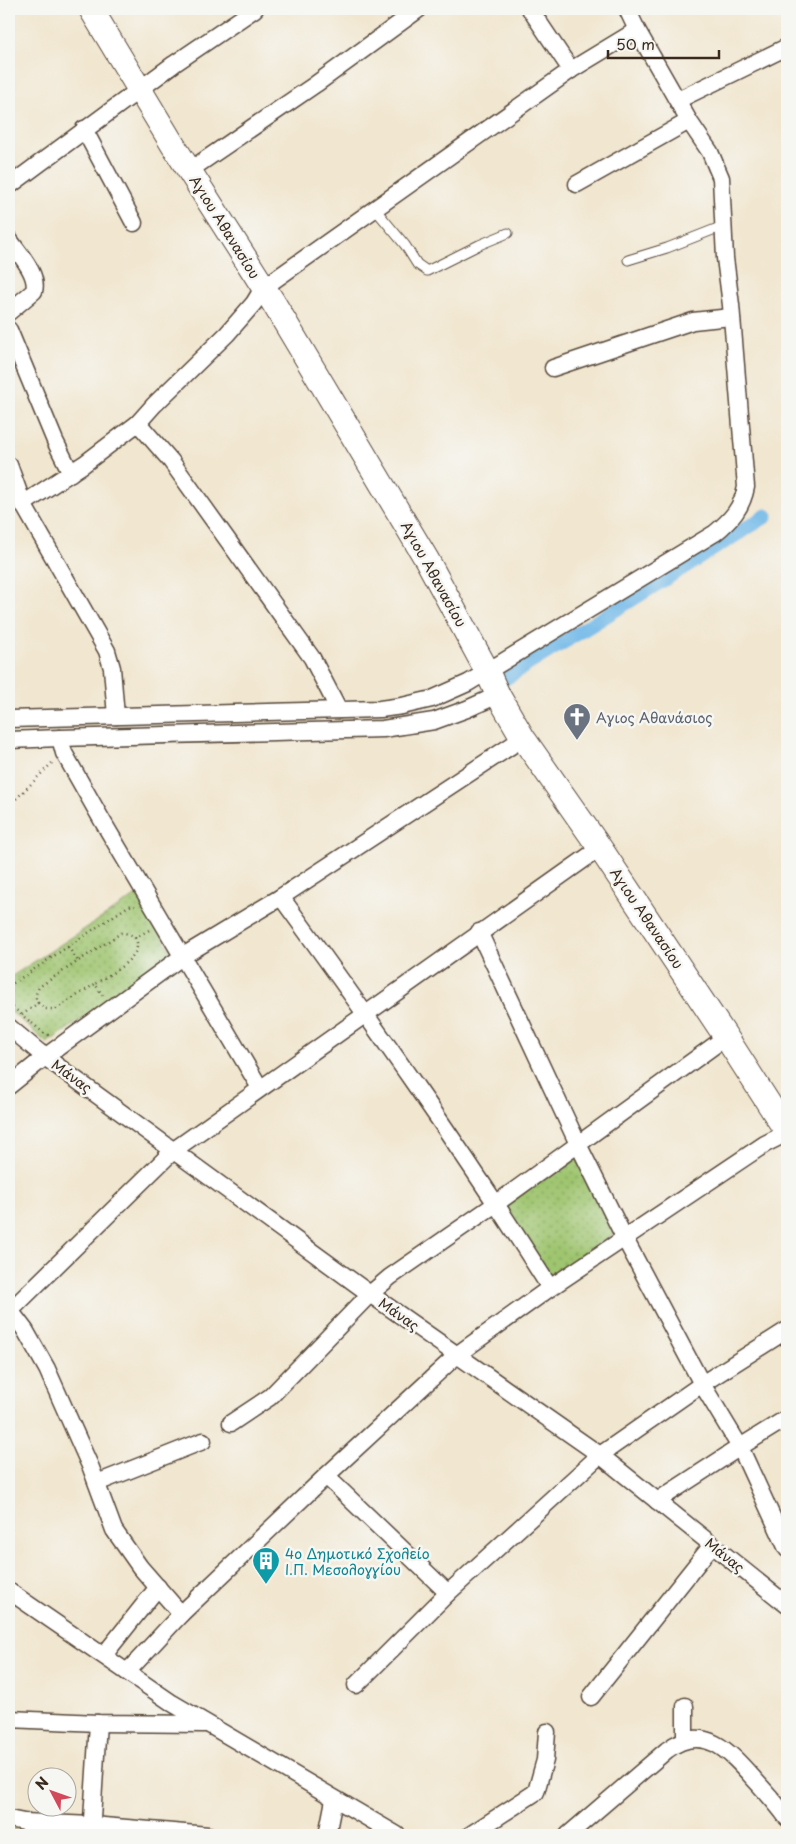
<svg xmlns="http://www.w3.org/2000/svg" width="796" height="1844" viewBox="0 0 796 1844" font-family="'Playpen Sans',sans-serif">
<defs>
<pattern id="grass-dots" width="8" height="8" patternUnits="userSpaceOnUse" patternTransform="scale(1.25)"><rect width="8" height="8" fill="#9fc570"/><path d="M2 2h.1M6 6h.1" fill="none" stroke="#83a05b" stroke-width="1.8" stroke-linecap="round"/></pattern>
</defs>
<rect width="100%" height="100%" fill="#f6f6f2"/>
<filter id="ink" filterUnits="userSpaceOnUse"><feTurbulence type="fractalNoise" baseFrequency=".02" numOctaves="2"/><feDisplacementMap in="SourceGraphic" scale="10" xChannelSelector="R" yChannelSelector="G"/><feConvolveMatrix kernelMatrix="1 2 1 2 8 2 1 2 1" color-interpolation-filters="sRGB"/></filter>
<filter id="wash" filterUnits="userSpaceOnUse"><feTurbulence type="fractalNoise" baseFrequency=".0096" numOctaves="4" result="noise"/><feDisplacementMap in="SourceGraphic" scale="20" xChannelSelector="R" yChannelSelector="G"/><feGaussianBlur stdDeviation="1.12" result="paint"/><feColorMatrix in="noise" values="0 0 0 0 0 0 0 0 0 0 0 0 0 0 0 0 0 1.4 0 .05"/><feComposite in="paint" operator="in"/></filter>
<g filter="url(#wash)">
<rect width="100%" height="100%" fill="#f1e6cf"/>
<g fill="url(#grass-dots)" stroke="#6d7847">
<polygon points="137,895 174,956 47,1043 9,1010 9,978"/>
<polygon points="576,1152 615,1233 548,1279 500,1208"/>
<polygon points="9,1830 68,1835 9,1835"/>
</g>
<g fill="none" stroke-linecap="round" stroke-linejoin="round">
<polyline stroke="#70b8e8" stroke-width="15" points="504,679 766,516"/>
</g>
</g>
<g filter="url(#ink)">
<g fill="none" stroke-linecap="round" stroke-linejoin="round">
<defs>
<g id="lane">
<polyline points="375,209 405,245 417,264 427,271 479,245 508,233"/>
<polyline points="628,260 667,248 723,226"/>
</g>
<g id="street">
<polyline points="530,9 571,70"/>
<polyline points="627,9 637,30"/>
<polyline points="678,100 787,47"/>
<polyline points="84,129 134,223"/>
<polyline points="190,170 316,84 419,9"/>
<polyline points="577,184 689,121"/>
<polyline points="9,186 174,64 255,9"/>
<path d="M9 239C18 253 39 274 34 291L9 312"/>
<polyline points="9,330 55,441 71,473"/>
<polyline points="553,368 693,321 731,317"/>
<polyline points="138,423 171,461 312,658 339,710"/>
<polyline points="9,465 23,504 107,651 112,668 116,716"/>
<path d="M9 719 380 709 402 706 432 699 468 683 715 533C731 520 742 508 746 487L731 305 725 258 721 178 710 152 689 121 637 30 571 70 263 288 254 303 227 334 154 405 138 423 84 464 23 504"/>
<polyline points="9,740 60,738"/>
<path d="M281 897C374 1025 466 1154 550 1288"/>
<polyline points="479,932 578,1144 625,1239 702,1384 740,1447 787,1549"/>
<polyline points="9,1027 45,1057 370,1294 600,1455 787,1605"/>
<polyline points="9,1086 45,1057 183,956 281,897 523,738"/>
<polyline points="260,1088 103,822 64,753 60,738 383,729 434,721 467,709 498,695"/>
<polyline points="9,1309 25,1330 47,1369 91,1468 114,1530 140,1567 181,1614"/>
<polyline points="9,1312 174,1150 600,848"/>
<polyline points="231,1423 270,1397 370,1294 390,1277 497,1203 726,1037"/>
<polyline points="326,1476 448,1593"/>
<polyline points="97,1483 203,1441"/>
<polyline points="657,1501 740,1447 787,1418"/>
<polyline points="9,1591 172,1703 397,1835"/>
<polyline points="104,1655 158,1587"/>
<polyline points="127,1672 181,1614 326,1476 458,1354 550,1288 765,1144 787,1133"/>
<polyline points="356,1685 448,1593 600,1455 702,1384 787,1330"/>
<polyline points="591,1697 712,1545"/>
<polyline points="685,1706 685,1740"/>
<polyline points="9,1719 98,1723 204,1724"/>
<polyline points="9,1819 24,1822 92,1825 208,1835"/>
<polyline points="91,1835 98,1723"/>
<polyline points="327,1835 334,1800"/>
<polyline points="470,1835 536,1792 545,1760 547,1732"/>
<path d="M568 1835 667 1750C704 1722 730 1752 754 1779 766 1792 777 1804 787 1818"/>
</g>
<polyline id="secondary" points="91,9 173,145 273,302 427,560 487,671 498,695 523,738 600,848 726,1037 787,1132"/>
</defs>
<use href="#lane" stroke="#564639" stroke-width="11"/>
<use href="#street" stroke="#564639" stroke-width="19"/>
<use href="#secondary" stroke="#564639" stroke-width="26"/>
<g stroke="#564639" stroke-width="2.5" stroke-dasharray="1 4" stroke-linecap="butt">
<polyline points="9,806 52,763"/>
<polyline points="135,938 149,930"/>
<polyline points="68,947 78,961"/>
<polyline points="9,986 127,907 132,905 135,906"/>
<polyline points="38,1003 45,1009 56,1009 95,984"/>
<polyline points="9,1004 46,1035 50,1035"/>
<path d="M22 1015 38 1003C34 997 36 993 39 987L121 933C125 933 132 934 135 938 147 956 106 976 95 984L103 996"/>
</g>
<use href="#lane" stroke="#fff" stroke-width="9"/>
<use href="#street" stroke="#fff" stroke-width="16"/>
<use href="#secondary" stroke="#fff" stroke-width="24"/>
</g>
</g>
<defs>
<symbol id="church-pin" viewBox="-11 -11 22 30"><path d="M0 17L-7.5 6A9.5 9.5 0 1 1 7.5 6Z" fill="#6b7280" stroke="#f6f6f2"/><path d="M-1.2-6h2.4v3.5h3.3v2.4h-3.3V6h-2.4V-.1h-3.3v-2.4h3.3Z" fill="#fff"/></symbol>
<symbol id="building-pin" viewBox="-11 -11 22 30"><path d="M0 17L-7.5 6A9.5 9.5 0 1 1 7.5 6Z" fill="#0f9aa8" stroke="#f6f6f2"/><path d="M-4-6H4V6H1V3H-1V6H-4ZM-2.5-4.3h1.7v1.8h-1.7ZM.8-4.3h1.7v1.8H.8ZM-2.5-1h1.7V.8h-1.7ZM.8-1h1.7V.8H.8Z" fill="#fff"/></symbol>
</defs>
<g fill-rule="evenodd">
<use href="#church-pin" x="561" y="701" width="32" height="43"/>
<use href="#building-pin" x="250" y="1545" width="32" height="43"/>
</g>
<g text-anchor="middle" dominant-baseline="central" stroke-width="5" stroke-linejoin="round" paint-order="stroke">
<g font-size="14" fill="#3b2a1e" stroke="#f6f6f2">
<text transform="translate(225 227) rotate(58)">Αγιου Αθανασίου</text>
<text transform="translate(434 574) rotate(61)">Αγιου Αθανασίου</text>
<text transform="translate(647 918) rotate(56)">Αγιου Αθανασίου</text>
<text transform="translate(72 1076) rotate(36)">Μάνας</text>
<text transform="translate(399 1314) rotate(35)">Μάνας</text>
<text transform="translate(725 1555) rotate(39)">Μάνας</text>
</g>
<g font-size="14" fill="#5b616d" stroke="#f6f6f2" text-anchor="start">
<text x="596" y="717">Αγιος Αθανάσιος</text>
</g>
<g font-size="14" fill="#0d838f" stroke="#f6f6f2" text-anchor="start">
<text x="285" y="1553">4ο Δημοτικό Σχολείο<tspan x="285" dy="16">Ι.Π. Μεσολογγίου</tspan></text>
</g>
</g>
<rect width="796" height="1844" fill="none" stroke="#f6f6f2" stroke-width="30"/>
<g transform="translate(52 1792) rotate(311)"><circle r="24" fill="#f6f6f2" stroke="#aba49d"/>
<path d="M0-4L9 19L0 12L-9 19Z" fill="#d1495b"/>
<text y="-8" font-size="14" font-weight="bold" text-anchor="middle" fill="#3b2a1e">N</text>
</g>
<path d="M608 50v8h111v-8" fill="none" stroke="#3b2a1e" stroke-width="2.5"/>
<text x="616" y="50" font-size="15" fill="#3b2a1e" stroke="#f6f6f2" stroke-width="4" paint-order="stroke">50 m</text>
</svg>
